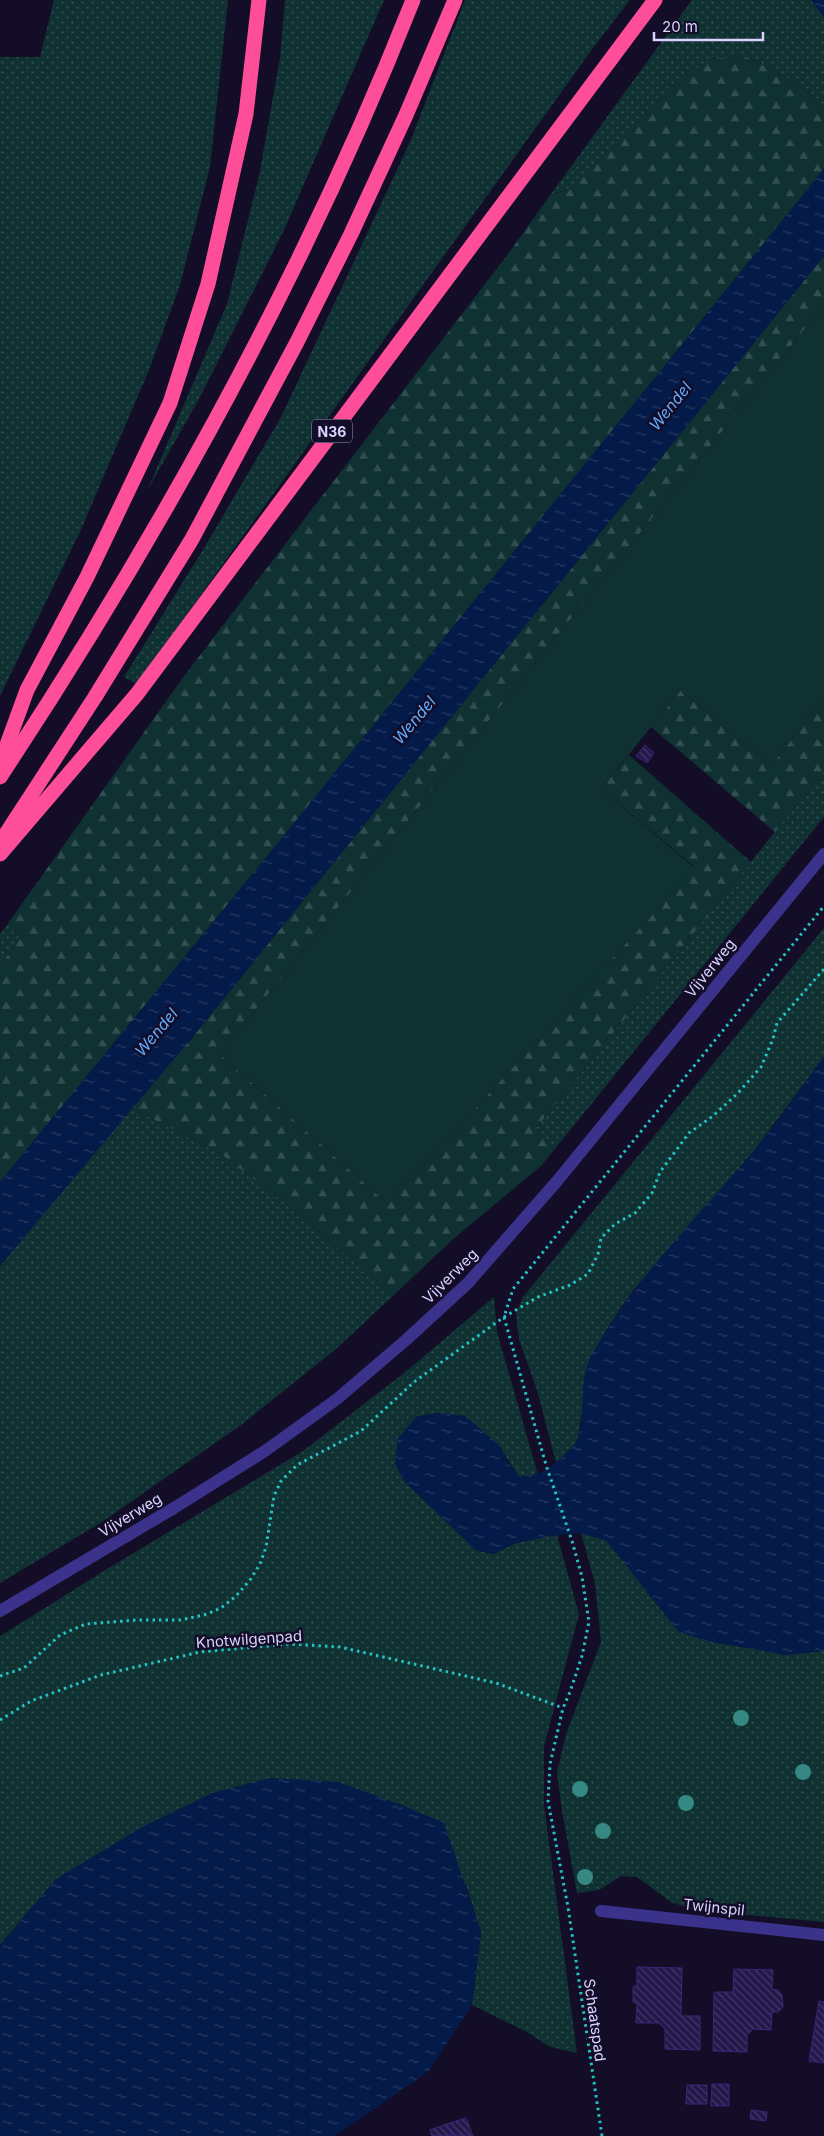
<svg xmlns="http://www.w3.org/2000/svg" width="824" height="2136" viewBox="0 0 824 2136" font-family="Inter,sans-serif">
<defs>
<pattern id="grass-dots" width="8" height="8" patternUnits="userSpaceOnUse" patternTransform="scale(1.25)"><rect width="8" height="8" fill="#0f3132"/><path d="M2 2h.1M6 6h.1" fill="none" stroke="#314e51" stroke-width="1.8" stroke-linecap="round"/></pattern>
<pattern id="forest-firs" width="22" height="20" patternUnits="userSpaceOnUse" patternTransform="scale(1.25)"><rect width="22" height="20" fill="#0f3132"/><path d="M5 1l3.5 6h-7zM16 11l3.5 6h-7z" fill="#314e51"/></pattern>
<pattern id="water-ripples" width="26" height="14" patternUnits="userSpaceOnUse" patternTransform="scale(1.25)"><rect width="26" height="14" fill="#041a49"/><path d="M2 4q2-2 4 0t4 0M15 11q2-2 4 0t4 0" fill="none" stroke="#283a64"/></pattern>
<pattern id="building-back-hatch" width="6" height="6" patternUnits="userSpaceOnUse" patternTransform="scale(1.25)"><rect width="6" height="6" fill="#24174b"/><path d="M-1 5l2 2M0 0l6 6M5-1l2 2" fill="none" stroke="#433866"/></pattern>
</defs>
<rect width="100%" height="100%" fill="#130d28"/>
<g fill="url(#grass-dots)">
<polygon points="54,0 228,0 210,167 180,285 149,370 80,532 0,696 0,57 40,57"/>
<polygon points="285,0 384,0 284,230 199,399 147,491 227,304 259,176 280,58"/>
<polygon points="465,0 630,0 593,48 137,684 124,677 204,548 281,417 410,142"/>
<polygon points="692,0 811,0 824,17 824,111 807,91 778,72 746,56 711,59 569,190 551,194"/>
<polygon points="824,771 824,817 554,1150 536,1128"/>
<polygon points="9,922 20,938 0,966 0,934"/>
<polygon points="824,928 824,1057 753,1152 632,1292 612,1321 590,1358 584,1378 582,1413 577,1442 556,1463 537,1390 519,1340 516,1313 523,1297"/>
<polygon points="131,1108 221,1154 292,1208 393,1296 336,1349 241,1425 102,1522 0,1583 0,1266"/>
<polygon points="494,1297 497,1332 538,1475 519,1477 499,1446 465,1416 435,1413 416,1417 395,1463 404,1481 476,1550 493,1554 516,1543 557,1535 579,1614 544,1746 544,1805 577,2053 550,2047 527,2032 472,2005 481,1932 466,1885 56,1879 0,1945 0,1636 107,1569 303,1451 404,1373"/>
<polygon points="581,1533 607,1541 678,1631 786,1655 824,1651 824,1922 694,1910 671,1902 637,1877 621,1876 599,1890 577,1893 562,1811 557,1773 566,1734 601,1642 595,1583"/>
</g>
<g fill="url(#forest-firs)">
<polygon points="745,56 778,72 807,91 824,111 824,169 282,838 0,1182 0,966 20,938 9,922 184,676 508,254 551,194 569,190 599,160 669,87 711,59"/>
<polygon points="824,256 824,305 220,1054 388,1204 695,867 601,789 629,755 751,862 536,1128 554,1150 541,1166 452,1240 393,1296 292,1208 221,1154 131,1108 196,1033"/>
<polygon points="681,690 771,766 824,698 824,771 775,832 651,727"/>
</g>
<polygon fill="#0f3132" points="824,305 824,698 771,766 681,690 601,789 695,868 388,1204 220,1054"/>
<g fill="url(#water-ripples)">
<polygon points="811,0 824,0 824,17"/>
<polygon points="824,169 824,256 196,1033 0,1266 0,1182 282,838"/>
<path d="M824 1057V1651L786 1655 706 1641 678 1631 607 1541 581 1533 557 1535 516 1543 493 1554 476 1550 404 1481 395 1463 398 1438 416 1417 435 1413 465 1416 500 1446 508 1463 519 1477C539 1475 548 1471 562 1457 567 1452 575 1446 577 1440 587 1413 577 1381 592 1355 633 1280 696 1219 751 1154 777 1123 800 1089 824 1057Z"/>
<polygon points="271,1778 338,1782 402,1805 444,1823 481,1932 472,2005 429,2071 335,2136 0,2136 0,1945 56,1879 142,1827 212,1793"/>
</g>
<g fill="url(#building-back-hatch)" stroke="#3b2679">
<polygon points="645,745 654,753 647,763 636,756"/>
<polygon points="637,1967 682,1968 681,2016 700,2016 700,2050 665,2049 665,2029 659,2023 636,2023 637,2004 633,2002 633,1987 637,1985"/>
<polygon points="734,1969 773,1970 772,1989 778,1990 782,1995 783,2007 778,2012 772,2012 771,2030 753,2029 747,2035 747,2052 713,2051 714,1992 733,1992"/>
<polygon points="819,2001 824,2002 824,2063 809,2061"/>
<polygon points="712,2084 729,2084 729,2106 711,2106"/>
<polygon points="687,2085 707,2085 707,2104 686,2104"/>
<polygon points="751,2110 767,2112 766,2121 750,2119"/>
<polygon points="466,2118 473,2136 452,2136 447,2124"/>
<polygon points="447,2124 452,2136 432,2136 430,2130"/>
</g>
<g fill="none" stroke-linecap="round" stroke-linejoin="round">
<g stroke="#22c4c4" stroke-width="3" stroke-dasharray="2.5 4" stroke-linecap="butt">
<polyline points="0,1676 24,1668 60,1635 86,1624 137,1620 180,1620 204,1615 221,1608 236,1596 250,1580 260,1564 266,1547 274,1496 281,1481 297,1465 361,1431 414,1382 504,1317 538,1297 570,1285 588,1274 598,1254 601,1238 615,1224 635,1213 652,1193 660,1172 689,1133 713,1116 738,1093 761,1067 773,1039 777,1023 824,969"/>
<polyline points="0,1720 31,1701 101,1675 200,1652 289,1644 340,1647 496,1683 563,1708"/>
<polyline points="602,2136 568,1907 548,1801 550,1764 563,1708 570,1692 582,1656 589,1622 582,1577 572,1541 546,1465 504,1317 513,1289 824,906"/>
</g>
<g stroke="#3b338b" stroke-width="12">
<polyline points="0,1611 174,1508 265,1451 337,1399 406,1340 468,1283 558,1180 824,854"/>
<polyline points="601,1911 824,1935"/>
</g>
<g stroke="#ff4e99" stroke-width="15">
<polyline points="0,764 27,690 87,577 170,403 208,284 246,114 259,0"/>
<path d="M0 777C162 532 305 273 413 0"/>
<polyline points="2,840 95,697 192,539 297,342 351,234 406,115 455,0"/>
<polyline points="0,854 137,694 655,0"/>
</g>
</g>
<g fill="#368883">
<circle cx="741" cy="1718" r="8"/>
<circle cx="803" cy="1772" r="8"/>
<circle cx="580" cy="1789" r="8"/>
<circle cx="686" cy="1803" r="8"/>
<circle cx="603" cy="1831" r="8"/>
<circle cx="585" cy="1877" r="8"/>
</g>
<g text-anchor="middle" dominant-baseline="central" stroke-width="5" stroke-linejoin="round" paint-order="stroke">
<rect fill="#130d28" stroke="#9f98be" stroke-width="1" x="312" y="419.5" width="40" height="23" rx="4"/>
<g font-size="14" font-weight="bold" fill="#dbd3ff">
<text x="332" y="431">N36</text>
</g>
<g font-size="15" fill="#dbd3ff" stroke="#130d28">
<text transform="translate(710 968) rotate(-51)">Vijverweg</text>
<text transform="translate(450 1276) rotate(-45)">Vijverweg</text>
<text transform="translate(130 1515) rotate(-31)">Vijverweg</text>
<text transform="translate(249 1639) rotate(-4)">Knotwilgenpad</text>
<text transform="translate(714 1907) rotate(6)">Twijnspil</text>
<text transform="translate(595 2020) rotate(82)">Schaatspad</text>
</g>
<g font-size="16" font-style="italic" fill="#61adff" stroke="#130d28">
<text transform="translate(670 406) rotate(-51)">Wendel</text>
<text transform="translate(414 720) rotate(-50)">Wendel</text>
<text transform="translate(156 1032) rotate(-50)">Wendel</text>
</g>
</g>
<path d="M654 32v8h109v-8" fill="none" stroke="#dbd3ff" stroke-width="2.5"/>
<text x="662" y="32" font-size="15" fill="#dbd3ff" stroke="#130d28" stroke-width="4" paint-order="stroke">20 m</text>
</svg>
